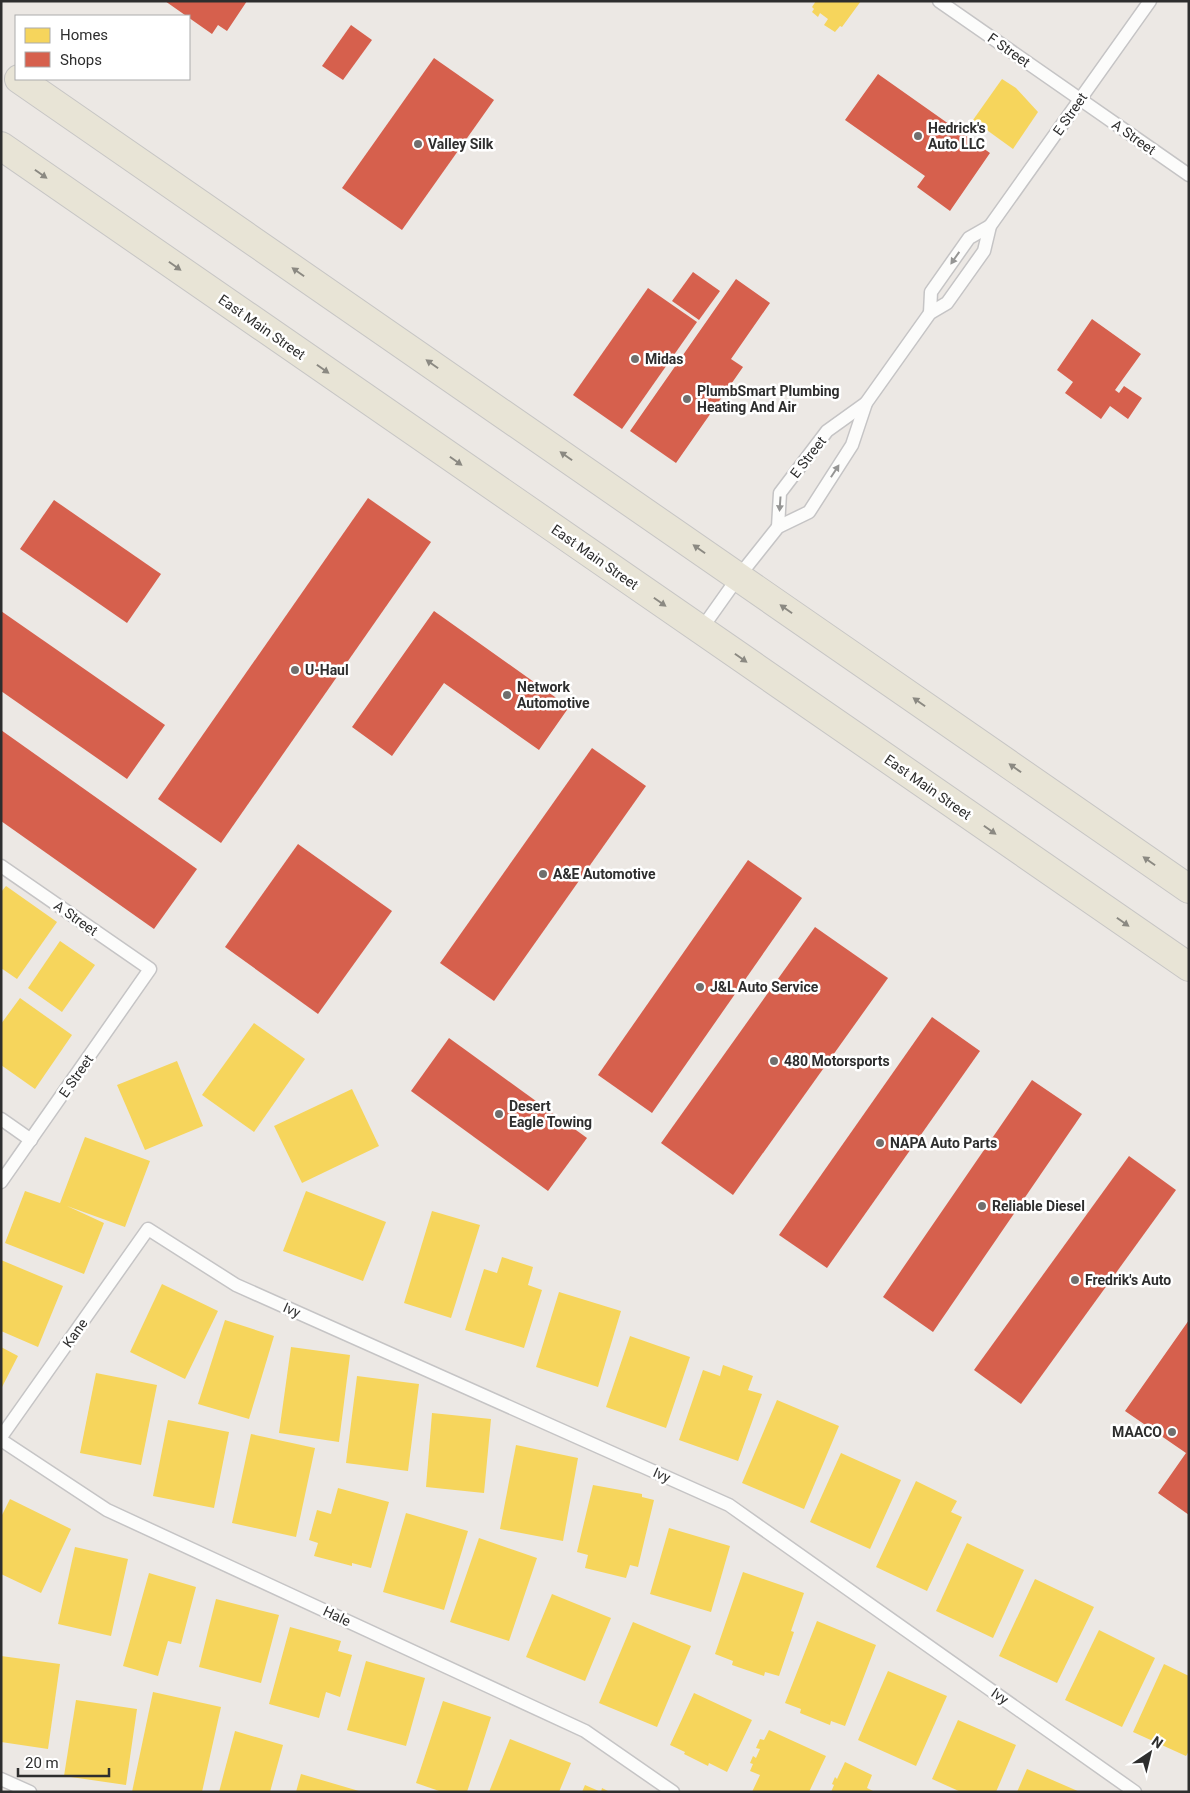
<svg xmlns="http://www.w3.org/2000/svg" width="1190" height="1793" viewBox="0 0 1190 1793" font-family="Roboto,sans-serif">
<rect width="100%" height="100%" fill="#ece8e4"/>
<g fill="#f6d55c">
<polygon points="816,1 861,1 842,27 840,26 835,32 824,25 828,19 820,13 818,17 812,12 814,9 812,7"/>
<polygon points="1002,79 1016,88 1038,112 1013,149 973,120"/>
<polygon points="6,886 57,922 17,979 1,968 1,892"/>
<polygon points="60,941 95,965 62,1012 28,988"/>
<polygon points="20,998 72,1035 35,1089 1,1065 1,1024"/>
<polygon points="254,1023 305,1059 254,1132 202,1095"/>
<polygon points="177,1061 203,1126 145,1150 117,1085"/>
<polygon points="352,1089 379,1146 302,1183 274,1126"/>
<polygon points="85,1137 150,1161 125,1227 67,1206 104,1223 84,1274 5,1243 25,1191 60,1203"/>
<polygon points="306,1191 386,1222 363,1281 283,1251"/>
<polygon points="432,1211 480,1225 451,1318 404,1303"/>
<polygon points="502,1257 533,1267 528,1285 542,1290 524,1348 465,1330 484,1269 497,1273"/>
<polygon points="1,1260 63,1286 38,1347 1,1331"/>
<polygon points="162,1284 218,1311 185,1379 130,1352"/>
<polygon points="559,1292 621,1311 598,1387 536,1367"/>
<polygon points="225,1320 274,1336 249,1419 198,1404"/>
<polygon points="630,1336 690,1357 666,1428 606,1407"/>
<polygon points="1,1347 18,1356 1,1389"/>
<polygon points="291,1347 350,1355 339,1442 279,1433"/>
<polygon points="723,1365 753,1376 748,1390 762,1394 738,1461 679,1440 703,1370 720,1376"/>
<polygon points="96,1373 157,1385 141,1465 80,1453"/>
<polygon points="357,1376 419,1384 408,1471 346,1463"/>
<polygon points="777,1400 839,1426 804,1509 742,1483"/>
<polygon points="432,1413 491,1419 484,1493 426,1487"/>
<polygon points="168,1420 229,1432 214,1508 153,1496"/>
<polygon points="251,1434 315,1448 296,1537 232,1523"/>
<polygon points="516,1445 578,1458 563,1541 500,1529"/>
<polygon points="841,1453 901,1480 870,1549 810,1522"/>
<polygon points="916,1481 957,1501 951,1512 962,1517 927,1591 876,1567"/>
<polygon points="593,1485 642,1494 642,1497 654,1500 638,1567 630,1565 626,1578 585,1568 588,1555 577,1552"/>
<polygon points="338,1488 389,1502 371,1568 352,1563 352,1566 314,1556 318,1543 309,1540 317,1510 331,1514"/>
<polygon points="10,1499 71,1529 41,1593 1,1574 1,1517"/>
<polygon points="406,1513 468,1531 444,1610 383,1592"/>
<polygon points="669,1528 730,1546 711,1612 650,1594"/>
<polygon points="479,1538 537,1558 509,1641 450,1622"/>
<polygon points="967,1543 1024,1570 993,1638 936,1611"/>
<polygon points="75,1547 128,1559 111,1636 58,1624"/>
<polygon points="743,1572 804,1593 791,1631 794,1632 779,1676 765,1672 764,1676 732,1665 733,1661 715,1654"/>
<polygon points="149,1573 196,1587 181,1644 168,1641 158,1676 123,1666"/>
<polygon points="1035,1579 1094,1607 1057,1683 999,1656"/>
<polygon points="552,1594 611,1618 585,1681 526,1657"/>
<polygon points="216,1599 279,1615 261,1683 199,1667"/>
<polygon points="817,1621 876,1645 845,1726 831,1721 830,1725 800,1713 801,1709 785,1703"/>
<polygon points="633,1622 691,1646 657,1727 599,1703"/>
<polygon points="290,1627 341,1641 338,1651 352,1655 340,1697 326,1692 319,1718 269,1704"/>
<polygon points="1099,1630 1155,1658 1122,1727 1065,1700"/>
<polygon points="1,1656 60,1664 48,1749 1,1742"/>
<polygon points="366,1661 425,1678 406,1746 347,1730"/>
<polygon points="1164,1664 1189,1676 1189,1751 1186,1756 1133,1732"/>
<polygon points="888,1671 947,1696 916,1766 858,1740"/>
<polygon points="153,1692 221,1707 202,1792 132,1792"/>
<polygon points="694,1693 752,1720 727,1772 709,1763 708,1766 684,1754 685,1752 670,1745"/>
<polygon points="76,1700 137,1709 126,1785 64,1776"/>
<polygon points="443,1701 491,1717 467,1792 442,1792 416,1783"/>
<polygon points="958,1720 1016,1745 996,1792 961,1792 932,1779"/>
<polygon points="769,1730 826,1756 809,1792 752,1792 760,1775 750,1771 753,1764 750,1763 753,1756 756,1758 760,1749 756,1748 760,1739 764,1740"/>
<polygon points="235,1731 283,1745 270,1792 219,1792"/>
<polygon points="510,1739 571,1763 559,1792 489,1792"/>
<polygon points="845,1762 872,1775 867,1788 875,1792 831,1792 834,1785 832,1784 835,1777 837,1779"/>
<polygon points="1027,1769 1080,1792 1017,1792"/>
<polygon points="301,1774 359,1791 359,1792 296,1792"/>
<polygon points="585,1785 601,1792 602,1788 610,1792 582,1792"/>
</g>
<g fill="#d6604d">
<polygon points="165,1 247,1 227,31 218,25 212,34"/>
<polygon points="351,25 372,40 343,80 322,66"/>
<polygon points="434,58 494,100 402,230 342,188"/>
<polygon points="878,74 990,153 950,211 917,187 925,176 845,120"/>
<polygon points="693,272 720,291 699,320 672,301"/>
<polygon points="736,279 770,303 731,359 743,367 676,463 630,431"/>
<polygon points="648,288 697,322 622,429 573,395"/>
<polygon points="1092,319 1141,354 1115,390 1119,393 1124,386 1142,398 1128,419 1110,406 1101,419 1065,393 1073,382 1057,370"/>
<polygon points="368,498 431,542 221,843 158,799"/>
<polygon points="54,500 161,574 127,623 20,549"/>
<polygon points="1,611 165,725 127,779 1,691"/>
<polygon points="434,611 569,707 539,750 444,683 392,756 352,727"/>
<polygon points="1,730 197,869 154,929 1,821"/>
<polygon points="592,748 646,786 494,1001 440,963"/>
<polygon points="298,844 392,911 318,1014 225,947"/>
<polygon points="748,860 802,898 652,1113 598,1075"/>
<polygon points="815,927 888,978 733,1195 661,1143"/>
<polygon points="932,1017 980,1051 827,1268 779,1235"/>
<polygon points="449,1038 587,1138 548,1191 411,1091"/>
<polygon points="1032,1080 1082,1114 933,1332 883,1297"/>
<polygon points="1129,1156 1176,1190 1021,1404 974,1370"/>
<polygon points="1189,1320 1189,1515 1158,1493 1186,1453 1125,1411"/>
</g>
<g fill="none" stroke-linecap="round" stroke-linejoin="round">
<defs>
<g id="service">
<polyline points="939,1 1189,175"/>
<polyline points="930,313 931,292 969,238 990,226"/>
<polyline points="778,527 780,493 827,431 866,403"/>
<polyline points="700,631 739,576 778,527 809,512 852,445 866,403 930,313 947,303 984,251 990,226 1150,1"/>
<polyline points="1,866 150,969 1,1182"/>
<polyline points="1,1119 31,1140"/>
<polyline points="1,1437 148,1229 236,1285 729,1505 1135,1792"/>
<polyline points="1,1440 107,1510 585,1731 673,1792"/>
<polyline points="1,1779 30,1792"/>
</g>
<g id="primary">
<polyline points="19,79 1189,889"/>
<polyline points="1,146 1189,967"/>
</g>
</defs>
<use href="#service" stroke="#c5c4c5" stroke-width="15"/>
<use href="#primary" stroke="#c6c5c4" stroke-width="30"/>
<use href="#service" stroke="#fcfcfb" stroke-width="12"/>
<use href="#primary" stroke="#e8e4d6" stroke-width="28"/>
</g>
<defs><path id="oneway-solid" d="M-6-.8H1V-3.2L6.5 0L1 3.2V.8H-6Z" transform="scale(1.25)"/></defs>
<g fill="#8b8982">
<use href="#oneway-solid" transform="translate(41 174) rotate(35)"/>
<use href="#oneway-solid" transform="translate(175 266) rotate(35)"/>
<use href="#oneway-solid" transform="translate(298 272) rotate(-145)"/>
<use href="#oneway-solid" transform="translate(432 364) rotate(-145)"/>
<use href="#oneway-solid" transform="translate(323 369) rotate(35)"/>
<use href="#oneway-solid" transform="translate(566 456) rotate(-145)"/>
<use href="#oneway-solid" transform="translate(456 461) rotate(35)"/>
<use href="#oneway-solid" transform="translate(699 549) rotate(-145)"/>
<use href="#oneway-solid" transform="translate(660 602) rotate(35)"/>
<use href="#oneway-solid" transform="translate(786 609) rotate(-145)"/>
<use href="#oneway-solid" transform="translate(741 658) rotate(35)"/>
<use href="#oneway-solid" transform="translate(919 702) rotate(-145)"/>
<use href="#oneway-solid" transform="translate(1015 768) rotate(-145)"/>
<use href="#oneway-solid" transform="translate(990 830) rotate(35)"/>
<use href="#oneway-solid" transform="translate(1149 861) rotate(-145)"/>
<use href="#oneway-solid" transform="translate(1123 922) rotate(35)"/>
</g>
<g fill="#959594">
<use href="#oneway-solid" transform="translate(955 258) rotate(125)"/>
<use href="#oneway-solid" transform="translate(835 471) rotate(-57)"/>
<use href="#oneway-solid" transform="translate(780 504) rotate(94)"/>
</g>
<g fill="#706f6e" stroke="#fff" stroke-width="2">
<circle cx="918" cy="136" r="5"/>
<circle cx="418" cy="144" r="5"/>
<circle cx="635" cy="359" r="5"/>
<circle cx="687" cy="399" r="5"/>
<circle cx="295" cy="670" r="5"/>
<circle cx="507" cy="695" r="5"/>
<circle cx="543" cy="874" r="5"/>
<circle cx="700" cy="987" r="5"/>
<circle cx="774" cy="1061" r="5"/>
<circle cx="499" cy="1114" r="5"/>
<circle cx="880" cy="1143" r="5"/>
<circle cx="982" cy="1206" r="5"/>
<circle cx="1075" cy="1280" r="5"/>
<circle cx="1172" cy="1432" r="5"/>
</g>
<g text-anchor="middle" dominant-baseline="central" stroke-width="5" stroke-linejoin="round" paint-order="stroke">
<g font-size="14" fill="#2e2e2e" stroke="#fff">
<text transform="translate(1009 50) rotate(35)">F Street</text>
<text transform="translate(1070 114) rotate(-55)">E Street</text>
<text transform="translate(1134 137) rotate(35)">A Street</text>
<text transform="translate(262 327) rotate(35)">East Main Street</text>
<text transform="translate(808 457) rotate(-52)">E Street</text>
<text transform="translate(595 557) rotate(35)">East Main Street</text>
<text transform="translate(928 787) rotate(35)">East Main Street</text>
<text transform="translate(76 918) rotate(35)">A Street</text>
<text transform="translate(76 1076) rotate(-55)">E Street</text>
<text transform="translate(292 1310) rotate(24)">Ivy</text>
<text transform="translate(75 1333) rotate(-55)">Kane</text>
<text transform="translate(662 1475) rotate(24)">Ivy</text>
<text transform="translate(337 1616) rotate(25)">Hale</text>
<text transform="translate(1000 1696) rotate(35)">Ivy</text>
</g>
<g font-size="14" font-weight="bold" fill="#2e2e2e" stroke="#fff" text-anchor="start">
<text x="928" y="128">Hedrick's<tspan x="928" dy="16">Auto LLC</tspan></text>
<text x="428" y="144">Valley Silk</text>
<text x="645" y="359">Midas</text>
<text x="697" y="391">PlumbSmart Plumbing<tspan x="697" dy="16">Heating And Air</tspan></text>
<text x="305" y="670">U-Haul</text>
<text x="517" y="687">Network<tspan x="517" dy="16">Automotive</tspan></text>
<text x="553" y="874">A&amp;E Automotive</text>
<text x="710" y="987">J&amp;L Auto Service</text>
<text x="784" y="1061">480 Motorsports</text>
<text x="509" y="1106">Desert<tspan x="509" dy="16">Eagle Towing</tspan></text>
<text x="890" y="1143">NAPA Auto Parts</text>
<text x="992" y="1206">Reliable Diesel</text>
<text x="1085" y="1280">Fredrik's Auto</text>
<text x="1162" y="1432" text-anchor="end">MAACO</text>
</g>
</g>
<rect width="1190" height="1793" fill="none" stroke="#2e2e2e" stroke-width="5"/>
<rect x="15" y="15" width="175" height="65" fill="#ffffff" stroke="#ababab"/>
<rect x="25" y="28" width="25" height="15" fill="#f6d55c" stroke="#ababab"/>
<text x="60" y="40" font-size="15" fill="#2e2e2e">Homes</text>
<rect x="25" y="52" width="25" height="15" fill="#d6604d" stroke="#ababab"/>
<text x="60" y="65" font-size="15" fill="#2e2e2e">Shops</text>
<g transform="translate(1150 1753) rotate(35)" stroke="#ffffff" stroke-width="4" paint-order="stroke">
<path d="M0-4L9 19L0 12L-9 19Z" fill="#2e2e2e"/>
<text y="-8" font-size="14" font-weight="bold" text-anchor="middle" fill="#2e2e2e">N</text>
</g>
<path d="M18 1768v8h91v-8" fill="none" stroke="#2e2e2e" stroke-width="2.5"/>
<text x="25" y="1768" font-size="15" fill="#2e2e2e" stroke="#ffffff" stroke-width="4" paint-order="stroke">20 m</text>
</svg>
